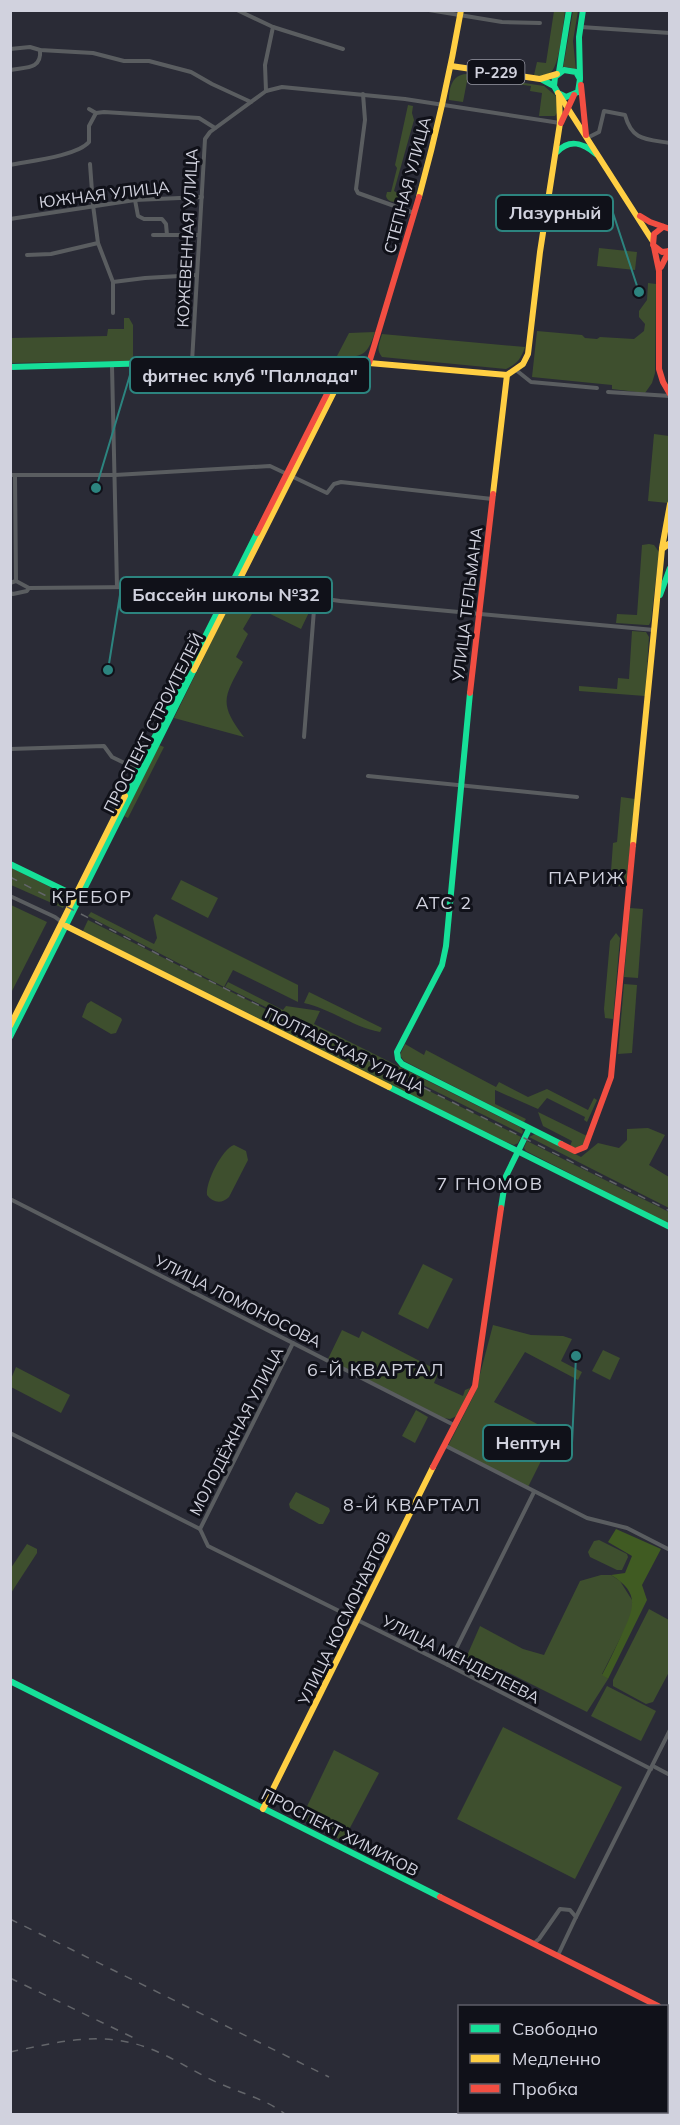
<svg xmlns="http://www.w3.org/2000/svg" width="680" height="2125" viewBox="0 0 680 2125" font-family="Mulish,sans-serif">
<rect width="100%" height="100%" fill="#2a2b36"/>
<g fill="#3e4f2e">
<path d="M554 11H565C563 24 560 62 552 71 547 76 541 76 534 75L537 62 546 63Z"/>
<polygon points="573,11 578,11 573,41 576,70 568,67 563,68"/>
<path d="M466 74 544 86 556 96 558 111 555 116H539L542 93 530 91 531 86 479 79 478 82 467 81 463 102 449 100C449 88 452 75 466 74Z"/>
<path d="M408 105 413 106 412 113 414 120 394 191 399 194 397 201C393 203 387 201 386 196L387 192H391L397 168 395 165Z"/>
<polygon points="599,248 637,252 635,270 597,266"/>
<polygon points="648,283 656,284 655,373 652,383 645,393 612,389 612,385 532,377 537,331 582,335 585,338 597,339 600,337 634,339 644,331 645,324 639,317 639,311 647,300"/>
<polygon points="124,318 129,318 133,325 133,358 130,361 11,363 10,338 107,336 108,329 124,329"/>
<path d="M375 332C367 356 362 358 337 356L349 333Z"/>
<path d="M382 334 525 347C521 359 517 364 506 369L382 357C375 349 380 342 382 334Z"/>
<polygon points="654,434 669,436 668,503 648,501"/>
<polygon points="649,544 654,545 659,552 651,621 649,625 646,625 616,623 617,614 637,615 642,545"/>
<path d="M236 592 312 606 301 629 256 607 243 629 248 634 236 657 243 662C224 697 218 703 244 737L174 718Z"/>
<polygon points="632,631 646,632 649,637 645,696 579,691 579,686 617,689 618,678 629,679"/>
<polygon points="159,745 164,747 128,818 124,816"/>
<polygon points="621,797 635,799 626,887 610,885 613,843 617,842"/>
<polygon points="10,867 68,896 63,908 11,885"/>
<polygon points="181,880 218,898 208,918 171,899"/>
<polygon points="11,905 47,922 11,993"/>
<polygon points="630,908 643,909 638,978 624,977"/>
<polygon points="91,912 154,944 157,938 153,918 156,914 298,985 298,1002 233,970 224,987 88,916"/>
<polygon points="88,920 521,1137 518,1143 514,1145 506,1142 82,933"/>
<polygon points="616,933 620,938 613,1019 605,1018 604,1009 610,941"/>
<polygon points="228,982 283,1010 286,1006 320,1011 314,1024 520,1127 523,1131 522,1134 225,987"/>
<polygon points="624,984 637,985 632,1053 618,1054"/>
<path d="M309 992 382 1028 380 1032C353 1027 331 1009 304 1003Z"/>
<polygon points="91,1001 121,1018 122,1020 116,1033 111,1034 82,1017 87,1004"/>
<polygon points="405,1044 424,1055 426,1050 496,1087 499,1082 528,1097 547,1089 588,1110 594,1098 597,1100 587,1122 584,1120 585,1117 547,1098 538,1109 495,1090 495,1104 526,1119 524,1122 404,1061 400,1055"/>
<polygon points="538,1112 587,1136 582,1146 577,1148 570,1146 572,1141 543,1126"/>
<polygon points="648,1128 665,1135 649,1165 669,1177 669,1208 529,1137 535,1134 581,1157 598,1143 619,1148 627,1140 627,1129"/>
<polygon points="527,1141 669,1212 669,1224 526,1151 524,1148"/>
<path d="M234 1145 246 1151 248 1160 229 1197C222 1204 213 1203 207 1195 205 1183 222 1149 234 1145Z"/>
<polygon points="423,1264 453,1279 428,1329 398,1314"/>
<polygon points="493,1325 531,1335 563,1336 572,1339 561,1361 582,1372 578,1380 525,1352 494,1402 555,1433 528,1487 448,1446 475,1393"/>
<polygon points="342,1330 359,1338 362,1331 439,1371 434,1383 463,1396 465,1390 470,1388 457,1416 450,1419 443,1418 328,1359"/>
<polygon points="603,1350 620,1358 610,1380 592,1371"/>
<polygon points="16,1367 70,1395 61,1413 11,1387 11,1379"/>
<polygon points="416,1410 428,1417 415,1443 402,1436"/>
<polygon points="296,1492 329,1508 330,1511 323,1524 319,1524 290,1508 289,1504"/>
<polygon points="599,1540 627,1554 628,1557 622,1570 617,1570 590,1557 588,1552 594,1541"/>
<polygon points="27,1544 37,1549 37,1553 11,1593 11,1568"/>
<polygon points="601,1575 611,1575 620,1581 632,1600 633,1613 602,1674 608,1679 587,1712 501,1669 498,1674 466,1658 480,1626 523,1649 544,1655 580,1581"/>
<polygon points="649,1609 669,1620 669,1672 653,1702 646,1704 613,1686 613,1680"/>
<polygon points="607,1686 656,1711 641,1741 591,1716"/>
<polygon points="503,1727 622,1787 575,1879 457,1819"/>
<polygon points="334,1750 379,1773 343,1841 301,1819"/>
</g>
<path fill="#405b22" d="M616 1529 661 1549 642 1585 647 1600 608 1679 602 1675C609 1662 615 1649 621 1636 634 1609 641 1593 611 1575L625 1573 632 1556 608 1542Z"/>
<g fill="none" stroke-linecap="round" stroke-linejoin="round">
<g stroke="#5a5d60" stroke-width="4">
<polyline points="237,10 273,27 343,49"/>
<polyline points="429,10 502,22 540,23"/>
<polyline points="581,27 670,33"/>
<polyline points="10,49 30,47 40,50 93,53 124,61 149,61 191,72 212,84 251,102"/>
<path d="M10 70C25 67 42 70 40 50"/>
<polyline points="266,91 265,65 273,27"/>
<polyline points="363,94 365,120 356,189 358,193 414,213"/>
<polyline points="96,113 104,112 199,118 215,128"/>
<path d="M587 138 599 132 604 111 625 115C632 141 646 139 670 143"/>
<polyline points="90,164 93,205 98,243 113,282 113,313"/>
<path d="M10 165C30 161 77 156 89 142V126L96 113 89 109"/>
<polyline points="135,200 138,216 144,219 162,219 166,224 167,235"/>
<polyline points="10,219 135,200 202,197"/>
<polyline points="153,235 199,235"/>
<polyline points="27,255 51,254 98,243"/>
<polyline points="113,282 145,278 197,275"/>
<polyline points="192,362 205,139 210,132 266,91 282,87 405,99 560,123"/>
<polyline points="112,366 117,587"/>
<polyline points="516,370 531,382 597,388"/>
<polyline points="608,392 670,396"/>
<polyline points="10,475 115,475 270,466 327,493 334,484 341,482 492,499"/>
<polyline points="15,475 16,581"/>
<polyline points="10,583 16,581 29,588"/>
<polyline points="10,593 13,594 27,591 29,588 236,586 340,601 654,630"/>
<polyline points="304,737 315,597"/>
<polyline points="10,749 104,746 112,757 139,770"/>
<polyline points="368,776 577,797"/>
<polyline points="10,896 55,917 63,923"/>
<polyline points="10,1199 454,1425"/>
<polyline points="10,1433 200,1529 208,1546 448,1665 651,1769"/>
<polyline points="444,1445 587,1518 627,1528 670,1550"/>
<polyline points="200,1529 293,1343"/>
<polyline points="448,1665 534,1492"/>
<polyline points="653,1766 670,1775"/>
<polyline points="576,1917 670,1730"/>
<polyline points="533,1944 539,1939 560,1909 570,1910 576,1917 558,1955"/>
</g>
<g stroke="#16e098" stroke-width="6">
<polyline points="559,72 569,10"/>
<polyline points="580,78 579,37 583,10"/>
<polyline points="541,79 554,86 558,93 566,97 578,92 580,79 576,72 564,70 555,77 554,86"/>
<path d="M557 152C570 138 583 143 596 154"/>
<polyline points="10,367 192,362 351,362"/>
<polyline points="660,595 670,568"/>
<polyline points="470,693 446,946 442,965 397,1052 398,1059 402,1064 561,1144"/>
<polyline points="125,796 257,533"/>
<polyline points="10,864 76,896"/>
<polyline points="10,1037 194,670"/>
<polyline points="389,1087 670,1227"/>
<polyline points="501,1208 506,1176 529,1129"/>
<polyline points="10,1681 440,1897"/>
</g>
<g stroke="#ffcf43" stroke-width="6">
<polyline points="451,66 540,79 557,74"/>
<polyline points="558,93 652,240"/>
<path d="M419 197C436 135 450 73 461 10"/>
<polyline points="369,363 507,375"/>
<polyline points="493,494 507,375 523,364 528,354 540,252 560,123 559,95"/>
<polyline points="662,548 670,504"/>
<polyline points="194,670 338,384 358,363"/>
<polyline points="633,845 662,549 670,543"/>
<polyline points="66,926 389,1087"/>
<polyline points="10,1026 125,796"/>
<polyline points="263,1809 433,1467"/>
</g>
<g stroke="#f24e42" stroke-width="6">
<polyline points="581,85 586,135"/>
<polyline points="561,123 574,95"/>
<polyline points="640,216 650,222 670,229"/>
<polyline points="663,227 654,234 653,245 662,252 670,251"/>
<polyline points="654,247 659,271 659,369 663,382 670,394"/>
<polyline points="661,267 669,251"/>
<polyline points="257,533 333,382 351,362 369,363 419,197"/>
<polyline points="470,693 493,494"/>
<polyline points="561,1144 575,1151 585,1147 611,1077 633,845"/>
<polyline points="433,1467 475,1386 501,1208"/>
<polyline points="440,1897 658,2006"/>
<polyline points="666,2011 670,2012"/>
</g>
<g stroke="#63656a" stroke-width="1.5" stroke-dasharray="8 8" stroke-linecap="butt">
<polyline points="10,877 194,973 670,1211"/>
<polyline points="10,1919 329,2077"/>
<polyline points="10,1978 134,2038"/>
<path d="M10 2052C63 2041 107 2029 158 2052 181 2062 201 2076 223 2085 244 2094 267 2100 285 2114"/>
</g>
</g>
<g text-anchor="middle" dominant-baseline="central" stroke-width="6" stroke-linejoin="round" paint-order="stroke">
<rect fill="#101119" stroke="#9798a3" stroke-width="1.5" x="467.5" y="60" width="57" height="24" rx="4.5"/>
<g font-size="15" font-weight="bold" fill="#d1d2de">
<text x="496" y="72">Р-229</text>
</g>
<g font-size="16" fill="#d1d2de" stroke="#101119">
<text transform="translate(407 185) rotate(-75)">СТЕПНАЯ УЛИЦА</text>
<text transform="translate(104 194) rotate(-7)">ЮЖНАЯ УЛИЦА</text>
<text transform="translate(187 238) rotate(-87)">КОЖЕВЕННАЯ УЛИЦА</text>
<text transform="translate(467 604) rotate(-83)">УЛИЦА ТЕЛЬМАНА</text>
<text transform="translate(153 723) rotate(-63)">ПРОСПЕКТ СТРОИТЕЛЕЙ</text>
<text transform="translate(345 1050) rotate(26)">ПОЛТАВСКАЯ УЛИЦА</text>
<text transform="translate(238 1301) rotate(27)">УЛИЦА ЛОМОНОСОВА</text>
<text transform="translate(236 1431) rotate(-63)">МОЛОДЁЖНАЯ УЛИЦА</text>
<text transform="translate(344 1618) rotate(-64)">УЛИЦА КОСМОНАВТОВ</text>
<text transform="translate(461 1659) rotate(27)">УЛИЦА МЕНДЕЛЕЕВА</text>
<text transform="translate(340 1832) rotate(27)">ПРОСПЕКТ ХИМИКОВ</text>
</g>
<g font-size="18" letter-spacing="1.5" fill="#d1d2de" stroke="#101119">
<text x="587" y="877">ПАРИЖ</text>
<text x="92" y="896">КРЕБОР</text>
<text x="444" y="902">АТС 2</text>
<text x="490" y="1183">7 ГНОМОВ</text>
<text x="376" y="1369">6-Й КВАРТАЛ</text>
<text x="412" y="1504">8-Й КВАРТАЛ</text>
</g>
</g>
<path fill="none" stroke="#2c847f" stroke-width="2" d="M639 292L613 213M96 488L130 375M108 670L120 595M576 1356L572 1443"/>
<g fill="#2c847f" stroke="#101119" stroke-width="2">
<circle cx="639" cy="292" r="6"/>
<circle cx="96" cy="488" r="6"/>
<circle cx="108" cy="670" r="6"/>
<circle cx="576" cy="1356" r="6"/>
</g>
<g fill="#101119" stroke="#2c847f" stroke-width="2">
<rect x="496" y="195" width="117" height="36" rx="6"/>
<rect x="130" y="357" width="240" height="36" rx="6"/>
<rect x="120" y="577" width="212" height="36" rx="6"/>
<rect x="483" y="1425" width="89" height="36" rx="6"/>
</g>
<g font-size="18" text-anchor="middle" font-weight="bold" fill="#d1d2de">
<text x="555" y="219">Лазурный</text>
<text x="250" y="382">фитнес клуб "Паллада"</text>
<text x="226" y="601">Бассейн школы №32</text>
<text x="528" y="1449">Нептун</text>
</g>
<rect width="680" height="2125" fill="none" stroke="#d1d2de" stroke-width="24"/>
<rect x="458" y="2005" width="210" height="108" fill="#101119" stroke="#5d5e68" stroke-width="1.5"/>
<rect x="470" y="2024" width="30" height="9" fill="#16e098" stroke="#5d5e68" stroke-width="1.5"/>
<text x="512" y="2035" font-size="18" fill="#d1d2de">Свободно</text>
<rect x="470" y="2054" width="30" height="9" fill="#ffcf43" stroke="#5d5e68" stroke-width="1.5"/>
<text x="512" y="2065" font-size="18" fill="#d1d2de">Медленно</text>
<rect x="470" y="2084" width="30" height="9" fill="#f24e42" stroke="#5d5e68" stroke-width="1.5"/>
<text x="512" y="2095" font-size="18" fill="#d1d2de">Пробка</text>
</svg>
